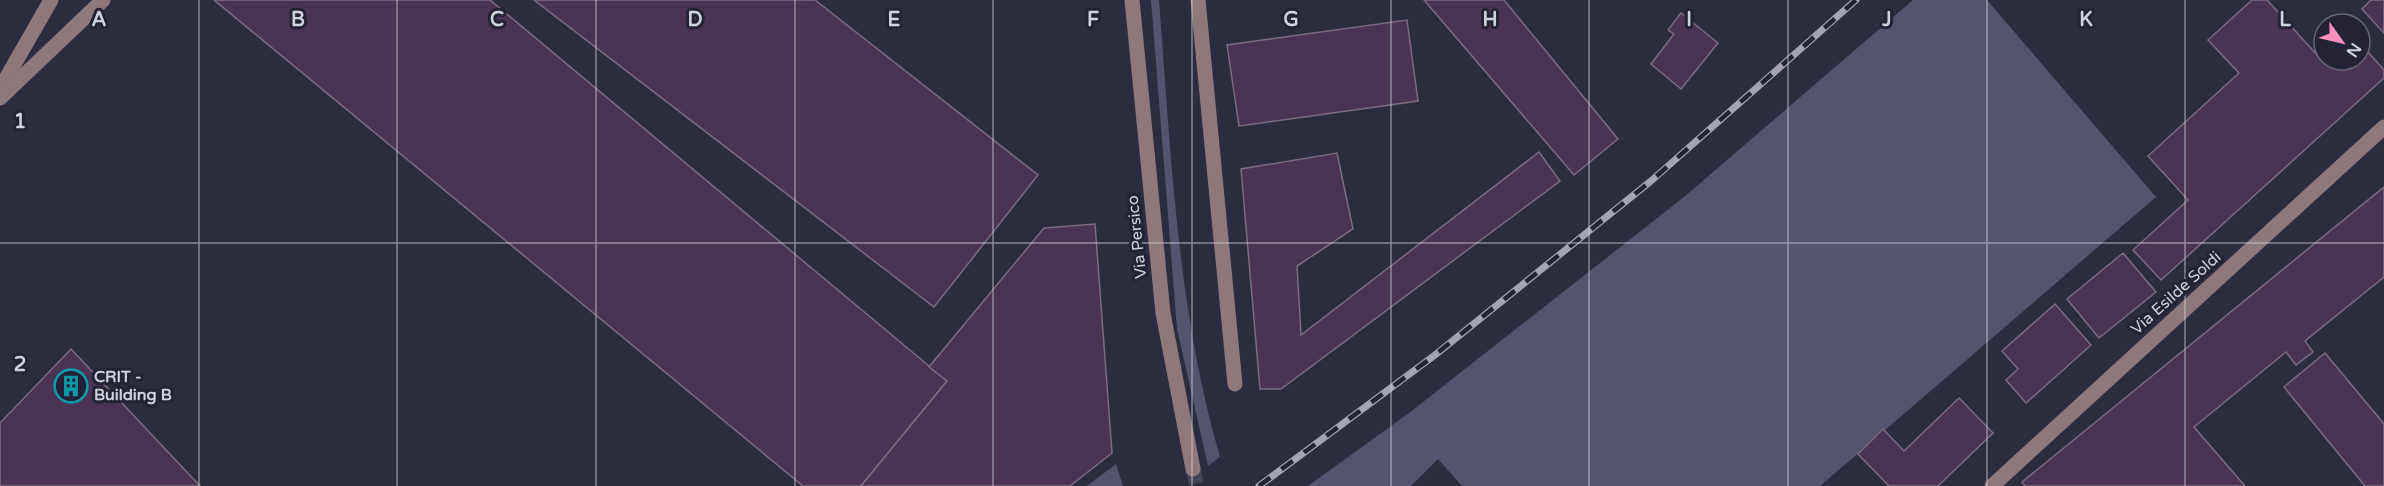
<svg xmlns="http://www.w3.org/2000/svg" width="2384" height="486" viewBox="0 0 2384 486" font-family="'Varela Round',sans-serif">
<rect width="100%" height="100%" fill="#2c2c40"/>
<g fill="#545470">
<path d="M1151 0H1159C1171 154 1177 309 1220 457L1208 466 1177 329Z"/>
<polygon points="1913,0 1987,0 2156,197 1820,486 1462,486 1438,459 1411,486 1308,486 1409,413 1684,197"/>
<polygon points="1116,464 1123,486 1087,486"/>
</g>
<g fill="#4a3455" stroke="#7a6d82" stroke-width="1.5">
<polygon points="214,0 490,0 947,381 861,486 803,486"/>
<polygon points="534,0 815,0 1038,175 934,307"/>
<polygon points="1424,0 1504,0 1618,139 1574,175"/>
<polygon points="2252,0 2267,0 2320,58 2324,55 2324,60 2360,60 2360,43 2384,70 2384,78 2161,280 2133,250 2188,200 2148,156 2239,73 2208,40"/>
<polygon points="2371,0 2384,0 2384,33 2362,9"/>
<polygon points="1681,13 1718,43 1681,89 1651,64 1674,34 1668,30"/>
<polygon points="1407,20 1418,101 1239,126 1227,45"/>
<polygon points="1539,152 1560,181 1281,389 1260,389 1241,169 1337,153 1353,229 1297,266 1301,335"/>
<polygon points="2384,187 2384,277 2305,341 2313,352 2296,365 2286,352 2194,427 2245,486 2025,486 2022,482"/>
<polygon points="1095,224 1112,453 1070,486 861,486 947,381 929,367 1044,228"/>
<polygon points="2123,253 2156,292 2099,338 2067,299"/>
<polygon points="2055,304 2091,345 2026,403 2006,380 2018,369 2002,351"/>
<polygon points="71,349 200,486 0,486 0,423"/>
<polygon points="2325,353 2384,424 2384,486 2365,486 2284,387"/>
<polygon points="1959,398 1993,433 1938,486 1889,486 1858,454 1883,429 1904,451"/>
</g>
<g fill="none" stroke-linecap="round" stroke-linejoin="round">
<polyline stroke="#454558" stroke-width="15" stroke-dasharray="15 8" stroke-linecap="butt" points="1193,469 1197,486"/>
<g stroke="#8e787b" stroke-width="15">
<polyline points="1132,0 1163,313 1193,469"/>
<polyline points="1198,0 1235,384"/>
<polyline points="0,89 51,0"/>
<polyline points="0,98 103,0"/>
<polyline points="1992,486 2384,127"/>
</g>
<defs>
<polyline id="rail" points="1259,486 1435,355 1651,181 1856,0"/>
</defs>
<use href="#rail" stroke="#a3a3b2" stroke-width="7"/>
<use href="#rail" stroke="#232236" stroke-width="4.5" stroke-dasharray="14" stroke-linecap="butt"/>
</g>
<path fill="none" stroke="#d1d2df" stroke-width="1.5" stroke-opacity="0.55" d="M199 0V486M397 0V486M596 0V486M795 0V486M993 0V486M1192 0V486M1391 0V486M1589 0V486M1788 0V486M1987 0V486M2185 0V486M0 243H2384"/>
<defs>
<symbol id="building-ring" viewBox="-11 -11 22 22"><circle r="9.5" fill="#232236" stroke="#0f9aa8" stroke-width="1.5"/><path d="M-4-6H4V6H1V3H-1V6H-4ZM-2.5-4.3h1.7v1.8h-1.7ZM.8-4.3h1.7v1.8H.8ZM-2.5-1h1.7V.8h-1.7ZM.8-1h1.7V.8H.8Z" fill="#0f9aa8"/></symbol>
</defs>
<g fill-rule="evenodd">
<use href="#building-ring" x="52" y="367" width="38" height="38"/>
</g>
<g text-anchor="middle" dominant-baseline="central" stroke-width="6" stroke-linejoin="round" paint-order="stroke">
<g font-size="16" fill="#d1d2df" stroke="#232236">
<text transform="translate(1137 237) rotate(-96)">Via Persico</text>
<text transform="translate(2176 293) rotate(-42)">Via Esilde Soldi</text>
</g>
<g font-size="16" font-weight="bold" fill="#d1d2df" stroke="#232236" text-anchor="start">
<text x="94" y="377">CRIT -<tspan x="94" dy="18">Building B</tspan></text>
</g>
</g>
<g font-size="20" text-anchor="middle" font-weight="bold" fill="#d1d2df" stroke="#232236" stroke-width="6" stroke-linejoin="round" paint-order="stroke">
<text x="99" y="26">A</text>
<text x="298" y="26">B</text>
<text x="497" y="26">C</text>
<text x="695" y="26">D</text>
<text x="894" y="26">E</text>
<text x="1093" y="26">F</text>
<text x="1291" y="26">G</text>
<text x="1490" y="26">H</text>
<text x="1689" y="26">I</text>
<text x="1887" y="26">J</text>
<text x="2086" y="26">K</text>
<text x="2285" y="26">L</text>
<text x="20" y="128">1</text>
<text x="20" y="371">2</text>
</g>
<g transform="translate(2342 42) rotate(124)"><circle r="28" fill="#232236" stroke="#69687a" stroke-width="1.5"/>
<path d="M0-4.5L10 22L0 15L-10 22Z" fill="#fe8ebd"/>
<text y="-9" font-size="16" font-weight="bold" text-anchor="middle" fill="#d1d2df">N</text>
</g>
</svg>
